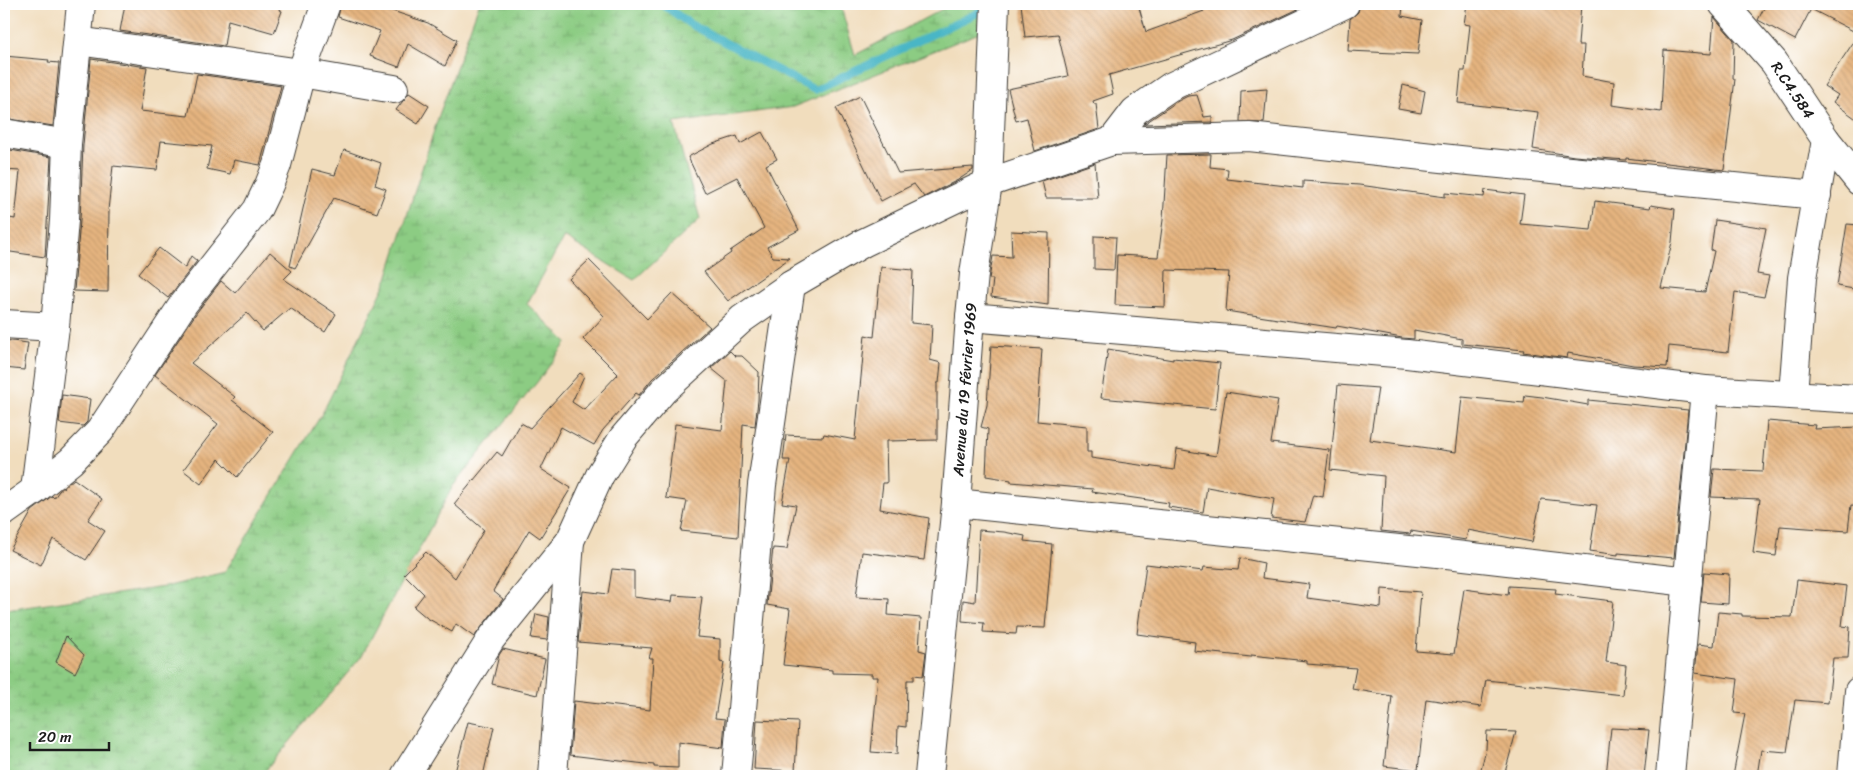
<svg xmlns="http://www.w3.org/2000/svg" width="1863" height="780" viewBox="0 0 1863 780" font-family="Sriracha,sans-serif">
<defs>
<pattern id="wetland-marsh" width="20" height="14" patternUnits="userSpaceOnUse" patternTransform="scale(1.25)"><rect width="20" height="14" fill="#8ccc83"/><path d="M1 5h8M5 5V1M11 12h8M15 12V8" fill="none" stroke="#78af71"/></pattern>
<pattern id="building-back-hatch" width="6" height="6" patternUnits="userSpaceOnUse" patternTransform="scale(1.25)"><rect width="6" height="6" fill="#e5b47f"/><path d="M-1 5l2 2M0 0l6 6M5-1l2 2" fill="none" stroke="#c49a6d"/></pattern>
</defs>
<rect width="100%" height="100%" fill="#fff"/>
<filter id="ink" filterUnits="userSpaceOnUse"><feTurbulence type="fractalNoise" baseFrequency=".02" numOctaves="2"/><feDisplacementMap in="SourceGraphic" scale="10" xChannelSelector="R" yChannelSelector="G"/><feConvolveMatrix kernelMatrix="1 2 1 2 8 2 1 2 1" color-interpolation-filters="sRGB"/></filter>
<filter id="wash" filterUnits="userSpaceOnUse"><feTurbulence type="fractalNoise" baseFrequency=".0096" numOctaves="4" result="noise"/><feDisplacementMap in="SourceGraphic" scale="20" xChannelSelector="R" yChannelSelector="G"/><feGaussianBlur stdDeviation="1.12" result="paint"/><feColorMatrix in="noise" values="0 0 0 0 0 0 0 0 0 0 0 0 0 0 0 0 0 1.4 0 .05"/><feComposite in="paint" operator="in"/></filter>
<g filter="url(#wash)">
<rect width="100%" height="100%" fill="#f1ddbd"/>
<polygon fill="url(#wetland-marsh)" stroke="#547450" points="479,4 840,4 855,55 952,4 981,4 994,27 793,107 674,123 700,219 634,280 564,237 527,304 567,342 538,381 453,486 361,657 261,776 4,776 4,619 6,610 164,587 225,572 323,412 385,285 438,118"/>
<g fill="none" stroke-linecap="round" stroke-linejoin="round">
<polyline stroke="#4ab6c6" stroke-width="8" points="662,4 690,24 815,90 988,8"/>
</g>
<g id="blocks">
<g fill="url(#building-back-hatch)">
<polygon points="125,4 282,4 280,10 282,11 274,33 228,20 224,46 120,31"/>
<polygon points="341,4 372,4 428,23 457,40 445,66 408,44 399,67 370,56 380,31 338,17"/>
<polygon points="1021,4 1138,4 1146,32 1204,11 1201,4 1309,4 1232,40 1109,75 1113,94 1093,101 1094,104 1096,104 1099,129 1035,151 1027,118 1016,121 1008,89 1068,76 1058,34 1025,37"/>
<polygon points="1360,4 1403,4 1402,16 1422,20 1418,54 1348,51 1350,19 1358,12"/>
<polygon points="1467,4 1581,4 1578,45 1584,45 1582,76 1614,82 1612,105 1661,112 1664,50 1711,54 1714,17 1734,40 1733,78 1735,79 1724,170 1626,158 1626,160 1574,156 1533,149 1538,112 1458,103 1461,71 1465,71 1470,25 1464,24"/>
<polygon points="1766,4 1859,4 1859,121 1833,102 1838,95 1824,86 1859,34 1811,9 1795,40 1758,20"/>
<polygon points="4,56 49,60 48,62 59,63 53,126 4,118"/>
<polygon points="91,59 147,67 140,111 188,116 197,74 281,86 260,165 234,160 230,174 207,169 212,146 161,141 157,170 113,166 108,210 109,210 108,292 74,291 80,221 83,145"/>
<polygon points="1403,85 1425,91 1421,113 1398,109"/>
<polygon points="1267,89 1264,123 1240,122 1241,91"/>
<polygon points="409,93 429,106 418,124 396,110"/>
<polygon points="1197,95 1204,117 1212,116 1212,122 1144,124 1178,101 1188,96"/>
<polygon points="860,96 898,173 973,167 973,170 958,180 924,197 914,184 881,201 836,108"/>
<polygon points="762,132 777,159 766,165 799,230 767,247 773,257 790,258 728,301 704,272 731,253 730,251 764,228 737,177 705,193 688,157 713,144 737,136 740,144"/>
<polygon points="4,149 51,157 45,257 4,251 4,217 15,219 20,171 4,170"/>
<polygon points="344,150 381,163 375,185 386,189 377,213 334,198 295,268 290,266 312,169 335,175"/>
<polygon points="1211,154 1210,167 1228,169 1227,179 1303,188 1303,181 1359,185 1445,197 1445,193 1484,197 1485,190 1524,195 1520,224 1591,230 1595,201 1650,208 1651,205 1675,209 1672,242 1661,288 1705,292 1714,251 1711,250 1715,220 1766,228 1757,274 1769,276 1764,297 1735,292 1728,352 1669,346 1667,367 1633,365 1568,353 1567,358 1523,352 1524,350 1462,344 1462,339 1414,330 1414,339 1402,338 1337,326 1336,328 1226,311 1229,272 1166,270 1165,307 1115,305 1117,255 1158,257 1163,220 1167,155"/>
<polygon points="1095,163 1098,198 1046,198 1042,181"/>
<polygon points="1847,224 1859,225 1859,290 1837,286"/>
<polygon points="1011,231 1049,233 1048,305 991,297 993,279 989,279 993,256 1012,257"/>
<polygon points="1094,236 1116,237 1114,270 1094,269"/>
<polygon points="159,248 185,268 191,256 197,261 168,298 138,274"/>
<polygon points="270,252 292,271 284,279 336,314 325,332 290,308 263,331 247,313 191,363 235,397 232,400 273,432 237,477 219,459 201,484 183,470 218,424 155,375 197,312 221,281 235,293"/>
<polygon points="589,260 647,319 672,293 710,327 652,379 639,395 636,393 603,430 594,445 561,427 541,469 571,488 540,538 529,530 493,591 503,599 474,637 456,624 452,632 427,618 414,607 424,594 404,574 426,552 455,578 484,530 454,504 497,452 502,456 521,423 530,428 580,373 584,376 572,402 584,410 618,374 583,339 604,316 569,279"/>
<polygon points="881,267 913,270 911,323 932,325 930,360 941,363 939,383 937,383 937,440 886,441 887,483 883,483 880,509 929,518 924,560 862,552 856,597 889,599 888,615 921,618 919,650 926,652 923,676 914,675 914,680 907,680 906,727 898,726 897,754 871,752 878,677 872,677 872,674 832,673 832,670 783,665 790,609 767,605 773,548 787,549 796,505 782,503 790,460 783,460 786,435 823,437 824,434 855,440 865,335 874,337"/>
<polygon points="4,340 28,343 24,370 4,368"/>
<polygon points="991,346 1042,349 1037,421 1087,426 1087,452 1091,452 1091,458 1174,470 1177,449 1216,456 1226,392 1278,400 1271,443 1329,450 1323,497 1313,495 1305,522 1271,518 1274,499 1207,487 1203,512 1168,507 1169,503 1092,492 1093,489 1011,482 1011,480 986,476 988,429 981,427 987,405"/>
<polygon points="1108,349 1173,360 1173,358 1220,363 1215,409 1101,398"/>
<polygon points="730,351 735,356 742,356 759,372 758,400 755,426 743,424 738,537 681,531 687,501 666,498 675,424 722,430 727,381 711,368"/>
<polygon points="1338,385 1378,388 1370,440 1456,452 1462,397 1524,403 1525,395 1542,397 1588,405 1588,400 1688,410 1674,558 1618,553 1618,555 1590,551 1597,505 1541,499 1532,542 1468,530 1466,540 1411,531 1410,534 1381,531 1384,476 1330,470"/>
<polygon points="62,395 90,399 87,422 83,426 59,423"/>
<polygon points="1767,421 1815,425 1814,429 1859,427 1859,506 1851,505 1848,531 1780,526 1776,556 1753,553 1760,499 1711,497 1714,469 1763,471"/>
<polygon points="74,479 102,499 88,520 105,531 86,560 53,539 41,565 10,550 32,511 52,496 54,498 59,491"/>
<polygon points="979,530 1004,532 1025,536 1024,541 1052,544 1045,628 1017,627 1016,634 983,632 984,623 962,621 963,600 975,602"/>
<polygon points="1240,558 1264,563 1262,578 1309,584 1307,598 1381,608 1382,589 1421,592 1416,651 1454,654 1464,589 1508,595 1509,586 1540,588 1556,589 1555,594 1613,601 1606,662 1626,665 1623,695 1486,680 1481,707 1426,699 1418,770 1384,766 1392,696 1352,689 1356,668 1307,664 1307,661 1251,655 1251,657 1194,651 1195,642 1137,634 1146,564 1203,571 1204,567 1238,570"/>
<polygon points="612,569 634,571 634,597 672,602 673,595 702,597 697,637 720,639 720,662 724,663 715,718 725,719 723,748 678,742 678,768 654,767 654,765 570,755 574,701 650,710 653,658 649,658 652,648 578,642 583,591 608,594"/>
<polygon points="1704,572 1729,574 1728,604 1701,602"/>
<polygon points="1797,580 1847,586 1842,626 1850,627 1848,658 1833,658 1828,703 1795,700 1787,752 1761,750 1757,776 1733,776 1745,714 1734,713 1738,679 1695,673 1698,644 1714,646 1718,612 1742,614 1742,616 1792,617"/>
<polygon points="536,614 549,617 547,640 531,638"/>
<polygon points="66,636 84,655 75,673 56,662"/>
<polygon points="503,649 545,659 537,695 492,684 499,655"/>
<polygon points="757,720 798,722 795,771 754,769"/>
<polygon points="468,722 494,727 483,776 454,776"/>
<polygon points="1611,728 1649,730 1644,776 1606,776"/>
<polygon points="1487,731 1516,732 1504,776 1494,776 1480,773 1486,749"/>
</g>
</g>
</g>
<g filter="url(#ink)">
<use href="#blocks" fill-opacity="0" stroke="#3c3934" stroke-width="1"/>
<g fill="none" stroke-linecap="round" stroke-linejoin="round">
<defs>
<g id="minor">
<path id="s1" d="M1723 4 1774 62 1826 140 1859 181"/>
<polyline points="78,41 301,73 394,89"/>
<polyline points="4,133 67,144"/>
<polyline points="1112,141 1135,111 1170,87 1345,4"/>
<polyline points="970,317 1407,354 1705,390 1859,399"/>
<polyline points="4,324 55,327"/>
<polyline points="1793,394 1802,278 1826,140"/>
<polyline points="35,490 55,327 64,220 67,144 81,4"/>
<polyline points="956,503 1447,554 1688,582"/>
<polyline points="4,512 35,490 71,461 100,431 184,303 257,210 269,185 277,165 301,73 326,4"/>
<polyline points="405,776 491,639 570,541 600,475 623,438 663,391 742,319 791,285 863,243 988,183 1112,141 1249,137 1469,161 1817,195"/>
<polyline points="553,776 570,541"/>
<polyline points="736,776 762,485 791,285"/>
<path id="s2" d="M929 776 956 503 970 317 974 274 988 183 995 4"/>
<polyline points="1670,776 1705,390"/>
<polyline points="1852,776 1859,691"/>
</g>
</defs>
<use href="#minor" stroke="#3c3934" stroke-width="30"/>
<use href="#minor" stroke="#fff" stroke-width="28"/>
</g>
</g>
<g text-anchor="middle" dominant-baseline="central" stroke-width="4.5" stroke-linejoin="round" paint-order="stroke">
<g font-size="15" fill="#1c1c1c" stroke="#fff">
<text stroke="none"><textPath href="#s1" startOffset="111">R.C4.584</textPath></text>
<text stroke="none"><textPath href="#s2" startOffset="388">Avenue du 19 février 1969</textPath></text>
</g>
</g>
<rect width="1863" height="780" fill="none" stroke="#fff" stroke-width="20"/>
<path d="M30 742v8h79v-8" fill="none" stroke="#1c1c1c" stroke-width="2.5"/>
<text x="38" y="742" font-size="15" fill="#1c1c1c" stroke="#ffffff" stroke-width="4" paint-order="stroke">20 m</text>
</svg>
